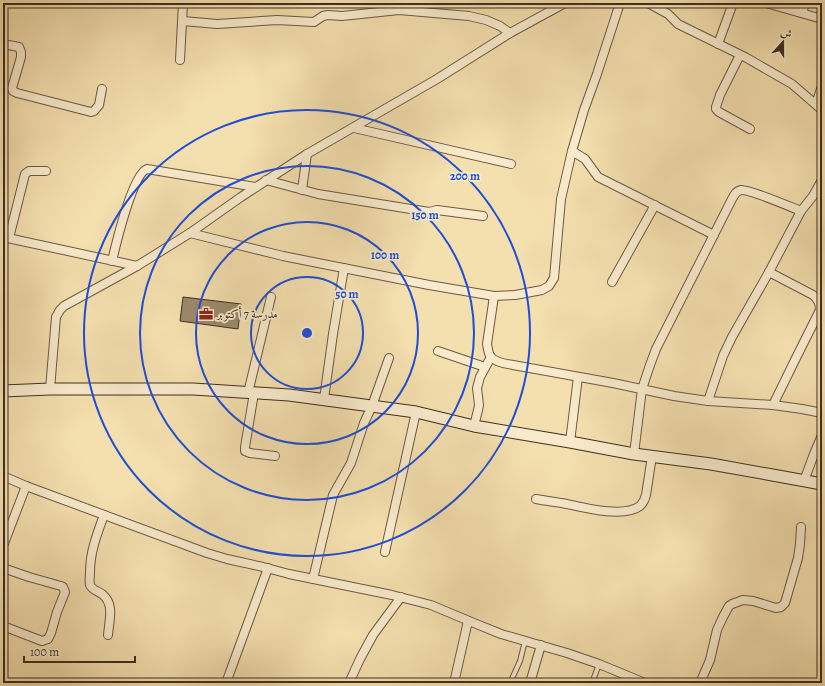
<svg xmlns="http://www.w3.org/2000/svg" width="825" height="686" viewBox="0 0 825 686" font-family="Alegreya,Amiri,serif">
<rect width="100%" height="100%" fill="#f4dfaf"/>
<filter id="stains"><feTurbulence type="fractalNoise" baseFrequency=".005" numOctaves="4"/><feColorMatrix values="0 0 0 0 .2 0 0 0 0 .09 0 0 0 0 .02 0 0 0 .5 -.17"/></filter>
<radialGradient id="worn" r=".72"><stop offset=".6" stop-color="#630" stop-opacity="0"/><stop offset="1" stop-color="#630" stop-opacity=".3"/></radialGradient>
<polygon fill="#9c8a6b" stroke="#3d2e22" points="183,297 241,304 238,329 180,321"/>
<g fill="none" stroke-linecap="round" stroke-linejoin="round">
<defs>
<g id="lane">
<polyline points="510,683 520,661 525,641"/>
<polyline points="592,683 599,664"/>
</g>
<g id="street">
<polyline points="648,3 668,14 678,24 682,26 745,57 792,84 822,110"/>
<polyline points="766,3 822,19"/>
<polyline points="803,13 804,3"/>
<polyline points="183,21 217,24 277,20 314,22 323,16 328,15 342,16 399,10 469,16 486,20 500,26 510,33"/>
<polyline points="3,44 19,47 21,52 21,57 12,88 13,91 17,93 91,112 94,111 99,105 102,89"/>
<polyline points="718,44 733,3"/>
<polyline points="740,55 720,95 716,107 716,109 719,112 750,129"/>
<polyline points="180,60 183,3"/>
<polyline points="816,104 822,86"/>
<polyline points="354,128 511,164"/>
<polyline points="572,151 585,159 598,177 714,235"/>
<polyline points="266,180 318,194 429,212 437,210 483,216"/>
<polyline points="302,190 307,154"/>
<polyline points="190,233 283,256 429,285 494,296 515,295 542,290 549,286 554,278 561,199 572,151 584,110 597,74 620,3"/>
<polyline points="3,237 137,266"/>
<polyline points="9,238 25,174 29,171 46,171"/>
<path d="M112 261C116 244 133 173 147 169L256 187"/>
<path d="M769 272 813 295C818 300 820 303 820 310L794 362 773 405"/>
<polyline points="612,282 655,205"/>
<path d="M494 296 487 344C488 348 488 354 491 357 495 362 506 364 513 365L613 383 674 396 708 401 773 405 802 409 822 413"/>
<polyline points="438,351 485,367"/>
<polyline points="50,389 56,317 60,310 64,306 137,266 190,233 241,197 307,154 437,79 510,33 565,3"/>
<polyline points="248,393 271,297"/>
<polyline points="254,393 245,447 245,451 250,453 275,456"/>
<polyline points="324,399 333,334 344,268"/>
<polyline points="708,401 723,356 732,337 769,272 801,211 813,196 822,180"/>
<polyline points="474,426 478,410 479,405 477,388 480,377 491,357"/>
<polyline points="570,442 578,377"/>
<path d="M634 454 642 389 650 365 656 349 732 199C734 195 736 191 741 190 749 189 791 207 801 211"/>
<polyline points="3,476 26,486 207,553 227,559 263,567 289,574 392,595 431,605 474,623 501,634 567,653 599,664 645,683"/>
<polyline points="804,481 814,454 822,435"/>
<path d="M536 499C546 501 557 502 567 504 585 508 624 518 640 506 643 503 645 499 646 495L652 456"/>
<path d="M104 515C97 534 90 552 90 572 90 576 89 581 90 585 92 590 98 591 102 594 115 604 109 621 108 635"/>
<polyline points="3,546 26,486"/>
<polyline points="385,552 416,412"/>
<polyline points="3,568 29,577 61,586 63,587 65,592 57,612 51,633 48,639 42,641 3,626"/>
<polyline points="313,579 333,495 351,463 364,423 372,406 389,358"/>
<polyline points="226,683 268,568"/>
<polyline points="349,683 360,659 373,635 401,597"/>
<polyline points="454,683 468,621"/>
<polyline points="530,683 541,645"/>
<polyline points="700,683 710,660 717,630 723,617 729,606 732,604 743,600 753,601 776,608 781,607 785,603 798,558 800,544 801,527"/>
</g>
<polyline id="secondary" points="3,391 50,389 193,389 289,395 416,412 474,426 570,442 634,454 711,464 778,476 822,484"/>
</defs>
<use href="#lane" stroke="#6b5a45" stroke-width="6"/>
<use href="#street" stroke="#6b5a45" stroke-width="10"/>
<use href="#secondary" stroke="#3d2e22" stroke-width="13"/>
<use href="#lane" stroke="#f8eacb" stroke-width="4"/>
<use href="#street" stroke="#f8eacb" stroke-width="8"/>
<use href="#secondary" stroke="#f8eacb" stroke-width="11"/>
</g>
<g fill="none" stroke="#1d4ed8" stroke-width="2">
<circle cx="307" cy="333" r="56"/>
<circle cx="307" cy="333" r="111"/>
<circle cx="307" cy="333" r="167"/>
<circle cx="307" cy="333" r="223"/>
</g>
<defs>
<symbol id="office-bare" viewBox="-9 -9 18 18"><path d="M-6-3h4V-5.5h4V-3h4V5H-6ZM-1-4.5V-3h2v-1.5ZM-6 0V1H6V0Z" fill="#8f2418" stroke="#f8eacb" stroke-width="2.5" paint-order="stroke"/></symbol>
</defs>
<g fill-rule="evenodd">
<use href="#office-bare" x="196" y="304" width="20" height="20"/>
</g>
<g text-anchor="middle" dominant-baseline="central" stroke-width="3.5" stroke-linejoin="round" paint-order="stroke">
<g font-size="12" fill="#3d2e22" stroke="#f8eacb" text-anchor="start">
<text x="217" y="314">مدرسة 7 أكتوبر</text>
</g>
</g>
<circle cx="307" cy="333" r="6" fill="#1d4ed8" stroke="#f8eacb" stroke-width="2"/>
<g font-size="12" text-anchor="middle" font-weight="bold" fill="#1d4ed8" stroke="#f8eacb" stroke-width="3.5" stroke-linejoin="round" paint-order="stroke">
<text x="465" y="180">200 m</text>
<text x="425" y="219">150 m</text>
<text x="385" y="259">100 m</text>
<text x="347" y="298">50 m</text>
</g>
<rect width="825" height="686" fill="none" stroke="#f4dfaf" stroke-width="16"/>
<rect x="4" y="4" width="817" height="678" fill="none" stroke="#3d2e22" stroke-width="2"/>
<rect x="8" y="8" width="809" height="670" fill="none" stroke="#3d2e22"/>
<g transform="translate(783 42) rotate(21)" stroke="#f8eacb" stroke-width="3" paint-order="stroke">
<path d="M0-3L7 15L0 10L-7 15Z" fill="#3d2e22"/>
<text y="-6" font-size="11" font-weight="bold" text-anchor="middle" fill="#3d2e22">ش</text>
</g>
<path d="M24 656v6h111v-6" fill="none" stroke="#3d2e22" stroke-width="2"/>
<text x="30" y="656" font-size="12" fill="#3d2e22" stroke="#f8eacb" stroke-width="3" paint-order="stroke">100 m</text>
<rect width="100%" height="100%" filter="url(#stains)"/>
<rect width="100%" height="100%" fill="url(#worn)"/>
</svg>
